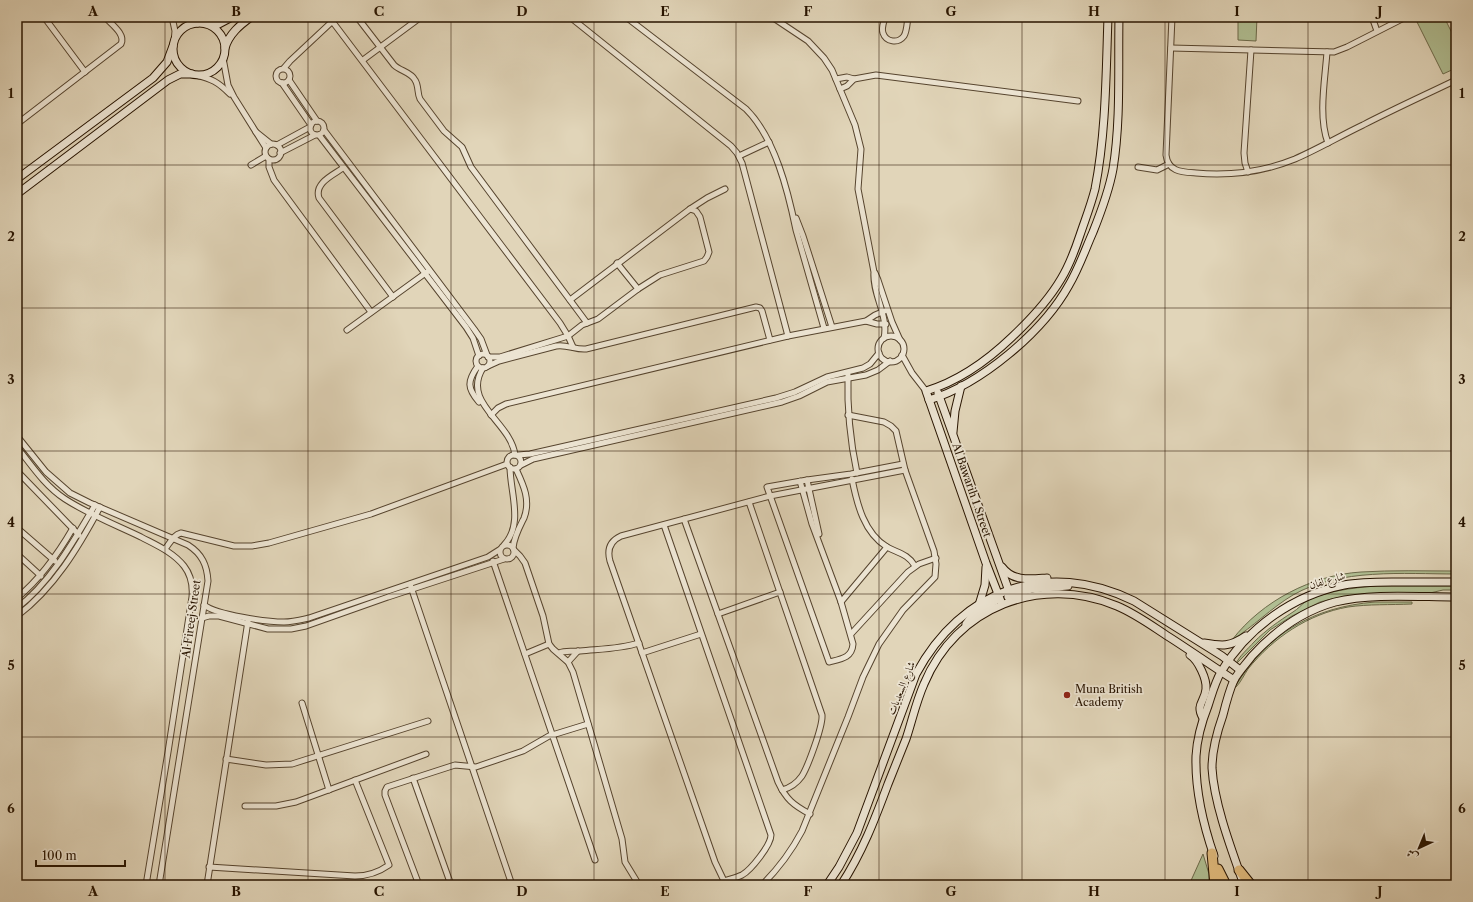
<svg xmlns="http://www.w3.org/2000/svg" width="1473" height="902" viewBox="0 0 1473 902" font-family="'Libre Caslon Text',Amiri,serif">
<rect width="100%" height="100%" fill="#e1d5b9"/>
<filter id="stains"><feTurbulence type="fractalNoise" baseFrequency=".005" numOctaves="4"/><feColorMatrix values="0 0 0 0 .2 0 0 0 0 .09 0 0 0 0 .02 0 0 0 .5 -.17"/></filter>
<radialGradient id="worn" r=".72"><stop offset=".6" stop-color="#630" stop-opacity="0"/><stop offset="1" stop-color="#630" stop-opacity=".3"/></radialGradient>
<g fill="#b0be92" stroke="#6c6949">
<polygon points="1238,17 1257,17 1256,41 1238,40"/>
<polygon points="1417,17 1444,17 1456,41 1456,68 1443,74 1415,18"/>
<path d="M1456 571V574C1404 574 1340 568 1293 595 1271 608 1253 627 1232 640 1262 601 1312 575 1361 572 1392 570 1424 571 1456 571Z"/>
<path d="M1375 586H1456V590H1443L1430 593 1363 594 1331 599 1320 602 1292 616 1270 630 1236 664C1239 656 1248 649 1254 642 1266 630 1279 621 1293 612 1298 609 1301 605 1305 602 1324 591 1353 588 1375 586Z"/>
<path d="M1375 602H1412V604C1390 605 1369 604 1348 607 1308 614 1273 638 1248 669 1244 675 1241 682 1236 687H1235C1267 633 1314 607 1375 602Z"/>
<polygon points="1203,854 1209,874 1209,885 1189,885"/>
</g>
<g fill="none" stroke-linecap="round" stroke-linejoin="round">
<defs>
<g id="street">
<polyline points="44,17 85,72"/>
<polyline points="172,17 175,31 174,42"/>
<polyline points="184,17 198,24"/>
<path d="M357 17 394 65C400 71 411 72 415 80 419 86 417 93 420 99L444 131 462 147 471 167 587 323"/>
<polyline points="570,17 731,146 737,153 742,163 788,336"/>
<path d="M626 17 746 109C775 138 788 191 796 230L824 328"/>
<path d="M772 17 808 41 824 58 832 70 855 125 861 149 858 189 874 272C872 294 889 316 884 338"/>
<path d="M885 17C884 22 881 28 883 33 886 42 898 44 904 36 907 31 907 23 908 17"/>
<path d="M1172 17 1166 155C1168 172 1182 172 1196 173 1230 176 1263 172 1295 159 1318 149 1340 136 1363 125 1394 109 1425 95 1456 80"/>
<polyline points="1372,17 1377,31"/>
<polyline points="332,21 560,323 568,336 573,347"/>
<polyline points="17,36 18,40 17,46"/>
<polyline points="1171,48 1334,52 1347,47 1406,17"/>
<path d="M1327 52C1325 80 1318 117 1328 143"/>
<polyline points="223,58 228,85 234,97 266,148"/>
<polyline points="363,60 421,17"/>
<polyline points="284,68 290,61 337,17"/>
<circle cx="283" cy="76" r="7"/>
<path d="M196 75C212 79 218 82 230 94"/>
<polyline points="836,79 847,77 854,79"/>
<polyline points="289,80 317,121"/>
<polyline points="282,83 311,125"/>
<polyline points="840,89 847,86 854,79 876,75 1078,101"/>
<circle cx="317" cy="128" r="7"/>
<path d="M17 124 121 44C126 34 111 24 105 17"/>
<polyline points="324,130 474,329 481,339 487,355"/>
<polyline points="256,132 271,144"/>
<polyline points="319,135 466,327 473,338 479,356"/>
<circle cx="273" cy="152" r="8"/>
<polyline points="277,145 310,127"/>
<polyline points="280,153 315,135"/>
<polyline points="739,156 769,142"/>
<polyline points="269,159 269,167 274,180 371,312"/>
<polyline points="251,165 266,156"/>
<polyline points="1138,167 1157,170 1169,164"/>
<path d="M343 168C333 175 314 183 319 198L393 297"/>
<polyline points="1248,172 1245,163 1244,153 1251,50"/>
<polyline points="796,218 803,236 832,327"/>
<polyline points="617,263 638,289"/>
<polyline points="875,273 878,280 892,322 900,340"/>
<polyline points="570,300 690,209 707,198 725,189"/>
<polyline points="866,321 877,324 886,324"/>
<polyline points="347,330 427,272"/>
<circle cx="891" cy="349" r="13"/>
<circle cx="483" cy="361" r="7"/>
<polyline points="902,355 912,373 926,391"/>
<polyline points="488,357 500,357 568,336 582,325 598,319 638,289 660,275 704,261 707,257 709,252 700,217 696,211 690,209"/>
<path d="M478 366C467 381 467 388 479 402"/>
<path d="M488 366 499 361 556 346C567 344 575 350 586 349L756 307 760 308 762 311 770 340"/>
<path d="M483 368C461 403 511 422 515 455"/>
<path d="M848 375C847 409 850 440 857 473"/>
<polyline points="491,415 498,408 506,404 788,336 866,321 875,315 887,310"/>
<path d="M17 436 46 472 70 493 90 503 188 545C202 554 207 565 208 581L159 885"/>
<path d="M17 447C32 466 45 486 65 499 88 514 116 525 141 537 156 545 173 552 184 566 191 575 193 586 192 597L168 752 146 885"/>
<circle cx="514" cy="462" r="7"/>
<polyline points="518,455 530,454 776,398 795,392 827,377 863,368 870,364 879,353"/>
<polyline points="521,465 533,459 782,402 799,396 827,382 866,375 878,370 890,361"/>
<polyline points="17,471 79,535"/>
<path d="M852 479C857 504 864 533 887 547 898 553 908 554 915 566"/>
<polyline points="807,480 819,534"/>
<path d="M800 481 812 524 841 602 853 644C852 658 841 659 829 662L767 487 807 480 851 474 903 464"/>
<path d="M749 502 822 715C823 726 808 766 802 776 797 783 790 788 782 790"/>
<path d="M684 519 778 782C786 799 793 805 810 814"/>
<path d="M664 525 771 835C771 845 751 870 742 875 736 878 729 879 724 881"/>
<polyline points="17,528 55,561"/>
<circle cx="507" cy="552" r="7"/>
<path d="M504 545C524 524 510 492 510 467"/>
<path d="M513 548C514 537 519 528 524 518 531 500 523 484 516 469"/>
<path d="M165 549C170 543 173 535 181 533L234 546H252L269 543 371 514 507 464"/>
<polyline points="514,550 520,556 525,563 543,616 549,644 553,649 568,662 573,672 622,839 625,862 639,885"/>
<polyline points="17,554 41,576"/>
<polyline points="493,561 595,860"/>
<polyline points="410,584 512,885"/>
<path d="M17 598C40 579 58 554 73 528"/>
<polyline points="841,602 887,547"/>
<path d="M204 605C217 615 267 622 284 622 292 622 300 620 309 618L488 557 499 550"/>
<path d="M17 608C51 582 73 542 95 505"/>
<polyline points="718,614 780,592"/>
<path d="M17 616C54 588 78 548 100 507"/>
<polyline points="202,618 209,616 219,616 268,629 291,629 306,626 388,597 504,559"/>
<polyline points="851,634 908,572 919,564 936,558"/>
<path d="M559 653C566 650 572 652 580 651 600 649 620 649 639 643"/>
<polyline points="642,653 701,634"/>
<polyline points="525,654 549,644"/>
<polyline points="568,662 578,651"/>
<polyline points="302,703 329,790"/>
<polyline points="226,759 266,765 292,764 428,721"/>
<polyline points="413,778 451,885"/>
<polyline points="245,806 276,806 296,802 426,754"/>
<path d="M209 867 355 876C368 876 379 872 389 865L355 780"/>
<polyline points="207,885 248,621"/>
<polyline points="419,885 385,795 385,791 387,787 455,765 476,767 523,751 549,736 588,724"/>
<path d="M726 885 715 862 610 561C607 550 610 541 621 536L770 496 905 470"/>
<path d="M762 885C778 869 791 852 802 831L848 717 863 677 879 644 903 610 935 577 936 564 934 551 905 470 896 431 891 426 884 422 848 415"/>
</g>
<g id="secondary">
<circle cx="199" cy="49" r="26"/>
<polyline points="209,24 217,25 232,17"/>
<path d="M225 48C229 34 240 25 251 17"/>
<polyline points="17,179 153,78 167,62 173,46"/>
<polyline points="17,194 168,80 180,74 192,74"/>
<polyline points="938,393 1010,594"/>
<path d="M929 400C981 384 1043 332 1069 285 1079 268 1085 250 1093 232 1101 212 1109 191 1113 169 1121 120 1118 67 1119 17"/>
<polyline points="953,432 955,411 961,386"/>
<path d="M1002 567C1013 582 1031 579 1047 578"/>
<polyline points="1008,597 1011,595 1032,589 1068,586"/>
<path d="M1002 604 986 563 926 391C959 381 987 361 1012 337 1030 320 1048 301 1061 279 1069 266 1075 250 1080 235 1085 220 1091 205 1095 189 1106 133 1106 74 1108 17"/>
<polyline points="979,605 985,585 986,567"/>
<polyline points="966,624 973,615 995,601"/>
<path d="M1204 643C1222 646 1230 647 1246 636"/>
<path d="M1190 655C1198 660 1207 679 1206 689 1205 702 1195 704 1203 718"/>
<path d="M1214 856C1203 824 1195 790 1196 756 1197 739 1202 721 1208 706 1212 694 1215 682 1221 672 1248 627 1294 595 1344 585 1360 582 1376 582 1392 582 1414 582 1435 582 1456 582"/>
<path d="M827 885 839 867 857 833 916 674C961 590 1047 558 1134 601L1222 656 1240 670"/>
<path d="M841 885C862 853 875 819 888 784 894 769 900 754 906 739 912 721 916 702 924 684 956 607 1040 574 1117 606 1136 614 1152 626 1169 637 1191 651 1212 666 1234 680"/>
<path d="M1244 885C1232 851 1214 804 1212 768 1212 750 1217 732 1223 715 1226 703 1229 691 1234 680 1239 671 1246 664 1252 656 1275 631 1302 611 1335 602 1371 593 1418 597 1456 597"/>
</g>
<g id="highway">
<polyline points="1212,853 1215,885"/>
<polyline points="1218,869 1226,885"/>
<polyline points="1239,870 1251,885"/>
</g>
</defs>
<use href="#street" stroke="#56442e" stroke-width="7"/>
<use href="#secondary" stroke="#281400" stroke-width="9"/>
<use href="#highway" stroke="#281400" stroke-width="11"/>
<use href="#street" stroke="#ece4d2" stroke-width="5"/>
<use href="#secondary" stroke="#ece4d2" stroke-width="7"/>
<use href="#highway" stroke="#e0ba7c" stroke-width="9"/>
</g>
<path fill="none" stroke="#281400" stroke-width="1" stroke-opacity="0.55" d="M165 17V885M308 17V885M451 17V885M594 17V885M736 17V885M879 17V885M1022 17V885M1165 17V885M1308 17V885M17 165H1456M17 308H1456M17 451H1456M17 594H1456M17 737H1456"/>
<circle fill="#8f2418" stroke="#ece4d2" stroke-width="1.5" cx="1067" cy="695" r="4"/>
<g text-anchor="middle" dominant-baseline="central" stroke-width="3.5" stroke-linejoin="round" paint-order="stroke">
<g font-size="11" fill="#281400" stroke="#ece4d2">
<text transform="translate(972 490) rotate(71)">Al Bawarih 1 Street</text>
<text transform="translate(1327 580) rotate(-16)">شارع لفان</text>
<text transform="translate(191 619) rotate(-82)">Al Fireej Street</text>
<text transform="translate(901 688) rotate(-68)">شارع السعديات</text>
</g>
<g font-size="11" fill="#281400" stroke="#ece4d2" text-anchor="start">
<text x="1075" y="689">Muna British<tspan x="1075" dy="13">Academy</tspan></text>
</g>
</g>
<rect width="1473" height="902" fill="none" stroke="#e1d5b9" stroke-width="44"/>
<g transform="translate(1419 848) rotate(224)" stroke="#ece4d2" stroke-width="3" paint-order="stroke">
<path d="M0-3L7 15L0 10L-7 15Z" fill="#281400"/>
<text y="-6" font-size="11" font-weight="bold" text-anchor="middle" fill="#281400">ش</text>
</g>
<path d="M36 860v6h89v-6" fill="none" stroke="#281400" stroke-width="2"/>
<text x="42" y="860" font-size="12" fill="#281400" stroke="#ece4d2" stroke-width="3" paint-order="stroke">100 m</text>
<rect x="22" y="22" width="1429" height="858" fill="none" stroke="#281400" stroke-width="1.5"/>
<g font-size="13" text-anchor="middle" font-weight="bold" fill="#281400">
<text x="93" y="16">A</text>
<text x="236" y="16">B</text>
<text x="379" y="16">C</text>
<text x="522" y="16">D</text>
<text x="665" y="16">E</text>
<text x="808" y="16">F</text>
<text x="951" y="16">G</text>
<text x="1094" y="16">H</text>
<text x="1237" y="16">I</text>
<text x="1380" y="16">J</text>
<text x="11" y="98">1</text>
<text x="1462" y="98">1</text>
<text x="11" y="241">2</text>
<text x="1462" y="241">2</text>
<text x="11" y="384">3</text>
<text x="1462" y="384">3</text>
<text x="11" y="527">4</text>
<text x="1462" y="527">4</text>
<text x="11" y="670">5</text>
<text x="1462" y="670">5</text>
<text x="11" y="813">6</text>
<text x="1462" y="813">6</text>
<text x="93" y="896">A</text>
<text x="236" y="896">B</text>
<text x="379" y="896">C</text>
<text x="522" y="896">D</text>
<text x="665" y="896">E</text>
<text x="808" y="896">F</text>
<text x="951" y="896">G</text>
<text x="1094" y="896">H</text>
<text x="1237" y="896">I</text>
<text x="1380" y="896">J</text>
</g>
<rect width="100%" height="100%" filter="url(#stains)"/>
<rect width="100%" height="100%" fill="url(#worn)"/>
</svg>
